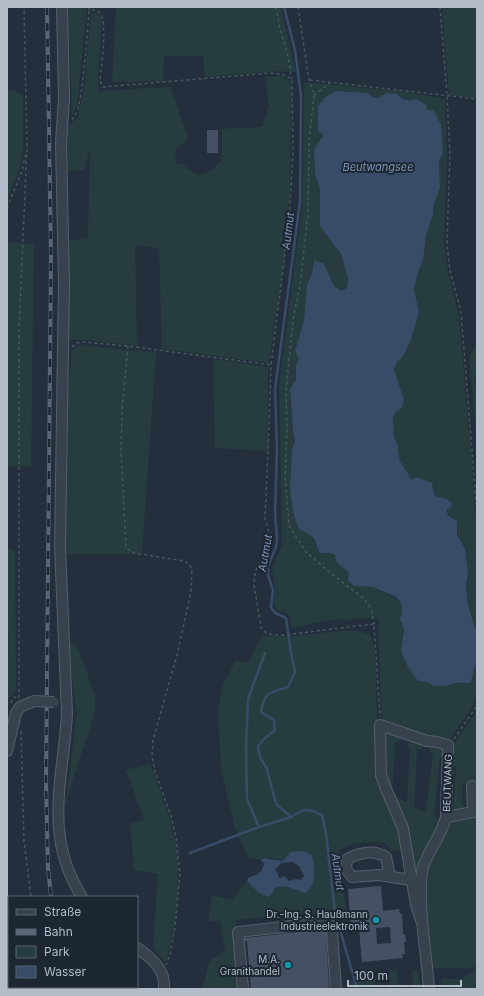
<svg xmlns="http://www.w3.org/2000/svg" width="484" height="996" viewBox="0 0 484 996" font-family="Inter,sans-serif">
<rect width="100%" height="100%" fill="#242f3e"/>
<g fill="#263c3f">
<polygon points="68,7 87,7 77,107 72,115"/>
<polygon points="116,7 281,7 296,72 279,71 205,77 203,56 164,56 163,81 112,82"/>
<polygon points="442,7 477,7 477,98 449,95"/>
<path d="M91 13H96L102 19 98 77 99 91 171 87 188 139 176 149 175 163 184 165 197 175 208 172 222 161V129L262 127 269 106 265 77 280 76 288 79 292 88C291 130 291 173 288 215 285 265 276 314 269 363L162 349 159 248 135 245 137 345 69 339V241L88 238 90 148 84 170 66 171 67 128 78 117 84 90Z"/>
<path d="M304 82 409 92 445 99 447 155 444 244 448 272 459 316 471 452 477 533V636C476 625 469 614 468 603 466 585 469 567 465 550 463 542 457 537 458 529L448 516 447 499 435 496 433 491 412 480 400 461 398 451V445L394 437 393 416 397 411V383L394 370 397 362 404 355 411 340 419 312 414 291 418 272 423 261 426 235 433 215 434 204 440 188 439 160 427 110 417 99C409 101 403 100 397 94L386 93 379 98H374L368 93 335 91 318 119V131L322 133 323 137 314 151 315 174 320 189V226L341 254 348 279 347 288 342 291 334 286 324 264 314 260 312 274 307 285 304 320 295 351 299 359 296 365V380L290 398 293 432 295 441 292 449 308 534C315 541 315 548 321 553 323 553 327 552 330 553 341 555 350 576 354 586L373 587 396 598 401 603 402 612 400 619 404 630 401 651 418 681 427 682 434 686H446L456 683 464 684 473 675 477 658V697L468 714 451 737 441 740 388 723 382 719 381 714 378 618 329 620 292 628 288 614 278 611 273 603 275 589 272 569 282 545 279 383 302 207Z"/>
<polygon points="7,90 23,94 23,151 19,171 7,200"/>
<polygon points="7,242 34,244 31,466 7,467"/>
<polygon points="81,345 156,353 142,553 127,554 65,554 68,395 72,352 76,346"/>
<polygon points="476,347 477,347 477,374 475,375 477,407 477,449 469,356"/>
<polygon points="213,359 268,367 268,451 215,448"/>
<polygon points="7,548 15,549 16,692 9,698 7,706"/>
<path d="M344 631H359L370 634 374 644 376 672 378 772 401 828 405 849 392 850 384 842 354 843 338 851 347 916 331 919 306 913 236 920 239 989H202L209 962 225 950 220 921H208L212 895 232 900 247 881 258 892 272 894 275 888C284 884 292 888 300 892L316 873 291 852 282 861C277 860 270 857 265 858 256 859 258 860 248 857L235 828 221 769 218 710 223 685 236 660 248 663 262 635 282 637Z"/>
<polygon points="68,640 78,648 95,695 95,711 89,732 77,766 65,807 77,714 73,686"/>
<polygon points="477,710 477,783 462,785 463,810 453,812 456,767 451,764 452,747"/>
<polygon points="386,730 397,733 401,738 400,741 395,743 392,794 407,803 410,749 407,746 410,740 422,743 423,745 422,749 417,749 414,807 426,812 433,753 429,752 432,746 436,744 445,750 445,757 440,757 434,816 442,824 418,885 412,871 385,784 382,733"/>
<path d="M150 764C159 787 169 811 174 836 183 876 177 923 166 963L153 948 158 874 134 870 130 824 144 820 126 770Z"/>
<polygon points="470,815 477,817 477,966 471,968 431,968 423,904 424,877 445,829 454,819"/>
<polygon points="477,968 477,989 441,989 441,979 461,979"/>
<polygon points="358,970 373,970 376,989 347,989 347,988"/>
<polygon points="397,970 399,989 390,989 389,971"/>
<polygon points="412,970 418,970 420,986 422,989 413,989"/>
</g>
<g fill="#394c67" fill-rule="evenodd">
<path d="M335 91 368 93 374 98H379L386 93 397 94C403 101 409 101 417 99L426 105 427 110 434 111 441 125 443 153 439 160 440 188 434 204 433 215 426 235 423 261 418 272 414 290 419 312 411 340 404 355 397 362 394 370 404 400 402 408 397 411 393 416 394 437 398 445V451L400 461 412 480 416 477 432 483 433 491 435 496 447 499 452 503 451 507 447 510 448 516 457 521V534L465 549 468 574 466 585 468 605 477 634V658L473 675 470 683H456L446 686H434L427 682 418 681 407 665 401 651 404 630 400 619 402 612 401 603 396 597 373 587 354 586 348 580 349 573C344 565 335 566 335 555L331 553H321C317 550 317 546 315 541 312 535 305 532 299 529L294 516 290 490 292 449 295 441 293 432 290 389 296 380V365L299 359 295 351 304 320 307 285 312 274 314 260 324 264 334 286 342 291 347 288 348 279 341 254 320 226V189L315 174 314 150 323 136 322 133 318 131V106L325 98Z"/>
<path d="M303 851 312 855C315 870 318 881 306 893 296 891 286 883 275 888L272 894 268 897 258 892 247 881 248 878C258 874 262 874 264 863L260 860 264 858 282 861 291 852ZM293 862 299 866 304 876 301 880 296 879 289 881 284 876 281 878 278 877V874L275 870 281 863Z"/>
</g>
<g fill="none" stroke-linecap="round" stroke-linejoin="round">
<g stroke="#394c67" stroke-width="2.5">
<path d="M284 7 295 50 301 96 300 202 275 389 277 449 275 512 277 539 276 547 268 566V575L273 590 271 607 275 613 286 618 291 653 295 672 288 687C270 692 264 692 261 712L274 720 275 730 264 739 258 746 260 757 267 769 276 804 291 817C304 808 308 808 322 815L326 834 335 912 357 989"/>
<polyline points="259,827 247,799 246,749 248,699 265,653"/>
<polyline points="190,853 259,827 291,817"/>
</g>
</g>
<g fill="#455162" fill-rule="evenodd">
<rect x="207" y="130" width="11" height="23"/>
<path d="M381 886 383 911 399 909 400 914 402 913 403 934H405L406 942H404L405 954H402L403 958 362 962 359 929 351 930 348 889ZM390 927 391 943 377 944 376 928Z"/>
<polygon points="324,929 326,933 329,989 251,989 247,941 245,941 245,938"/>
</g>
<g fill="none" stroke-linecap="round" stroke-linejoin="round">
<defs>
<g id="minor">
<path d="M62 7 64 98 61 143 64 284 60 547 67 714C63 780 43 836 82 897"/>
<polyline points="7,751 16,713 20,707 34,701"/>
<polyline points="446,817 473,812 472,786"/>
<path d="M390 877 386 857C374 849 359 853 347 859L346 869 352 877 379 875 411 880"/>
<path d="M421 920 416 905 403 828 386 789 381 775 380 725 427 741 437 742 448 745 446 817C442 835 429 849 423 867 420 877 421 887 421 897 421 928 427 958 429 989"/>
<path d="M137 948C152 958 166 970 164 989"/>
<polyline points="243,989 238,932 326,922 330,925 332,932 336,989"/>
</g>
</defs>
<use href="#minor" stroke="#565f6c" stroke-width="12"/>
<g stroke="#44595c" stroke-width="1.5" stroke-dasharray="3 3" stroke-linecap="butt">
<path d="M89 7V10C94 10 97 10 100 13 108 22 101 68 100 81L103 87 269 73C278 74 285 73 292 80L293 150 289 220 271 365 269 427 265 519 270 535V541L255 572 254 585 261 627 266 633 274 635H284L374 624 380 717"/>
<polyline points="276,7 280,29 287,52 292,79"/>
<polyline points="298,7 309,80 314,95 309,142 308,214 300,285 293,320 286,391 287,430 285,474 289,526 306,552 328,571 363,598 371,608 374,624"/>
<polyline points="440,7 447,96 450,154 447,244 450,271 461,312 477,514"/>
<polyline points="310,80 477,99"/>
<polyline points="314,95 330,83"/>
<polyline points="72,120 78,110 82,88 86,50 89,10"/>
<polyline points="7,208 22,171 26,152"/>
<polyline points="128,346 122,411 121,451 126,548 134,553 184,561 189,564 192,569 191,592 177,655 153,740 152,757 155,771 171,816 176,837 180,874 175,927 170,955 166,965"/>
<polyline points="72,347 76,343 82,342 128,346 271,365"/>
<polyline points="19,698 19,330 27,147 24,7"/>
<path d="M11 703C12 698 14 697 19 696"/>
<polyline points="21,731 24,841 31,897"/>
<polyline points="454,739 477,706"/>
<polyline points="7,987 9,987"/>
</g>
<use href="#minor" stroke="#38414e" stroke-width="10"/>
<defs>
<g id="rail">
<polyline points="47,7 51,256 46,783 48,868 51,897"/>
<polyline points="62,987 63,989"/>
</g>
</defs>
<use href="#rail" stroke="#5a6575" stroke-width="4"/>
<use href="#rail" stroke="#1d2633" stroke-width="2.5" stroke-dasharray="8" stroke-linecap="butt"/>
<defs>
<polyline id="minor-bridge" points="34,701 54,702"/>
</defs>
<use href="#minor-bridge" stroke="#565f6c" stroke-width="12" stroke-linecap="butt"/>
<use href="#minor-bridge" stroke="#38414e" stroke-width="10"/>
</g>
<g fill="#0f9aa8" stroke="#1d2633" stroke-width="1.5">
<circle cx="376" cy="920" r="4"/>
<circle cx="288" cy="965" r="4"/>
</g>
<g text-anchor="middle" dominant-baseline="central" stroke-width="4" stroke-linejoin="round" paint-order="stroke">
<g font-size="10" fill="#b4bcc9" stroke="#1d2633">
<text transform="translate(447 783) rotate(-88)">BEUTWANG</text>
</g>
<g font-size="10" fill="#b4bcc9" stroke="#1d2633" text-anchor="end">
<text x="368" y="914">Dr.-Ing. S. Haußmann<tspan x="368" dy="12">Industrieelektronik</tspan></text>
<text x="280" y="959">M.A.<tspan x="280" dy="12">Granithandel</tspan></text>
</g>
<g font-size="11" font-style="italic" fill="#7c92b1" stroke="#1d2633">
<text x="378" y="167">Beutwangsee</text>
<text transform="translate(288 231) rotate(-83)">Autmut</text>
<text transform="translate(265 553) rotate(-80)">Autmut</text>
<text transform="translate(338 872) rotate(82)">Autmut</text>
</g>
</g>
<rect width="484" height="996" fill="none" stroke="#b4bcc9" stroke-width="16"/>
<rect x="8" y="896" width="130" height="92" fill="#1d2633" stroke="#59626f"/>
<rect x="16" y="909" width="20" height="6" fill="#38414e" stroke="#59626f"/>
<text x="44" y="916" font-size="12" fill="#b4bcc9">Straße</text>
<rect x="16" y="929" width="20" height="6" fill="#5a6575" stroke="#59626f"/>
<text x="44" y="936" font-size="12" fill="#b4bcc9">Bahn</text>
<rect x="16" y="946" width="20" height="12" fill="#263c3f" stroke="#59626f"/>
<text x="44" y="956" font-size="12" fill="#b4bcc9">Park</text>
<rect x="16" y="966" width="20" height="12" fill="#394c67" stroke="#59626f"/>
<text x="44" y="976" font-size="12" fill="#b4bcc9">Wasser</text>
<path d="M348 980v6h113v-6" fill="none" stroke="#b4bcc9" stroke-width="2"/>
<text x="354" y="980" font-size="12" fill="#b4bcc9" stroke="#1d2633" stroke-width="3" paint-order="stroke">100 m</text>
</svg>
